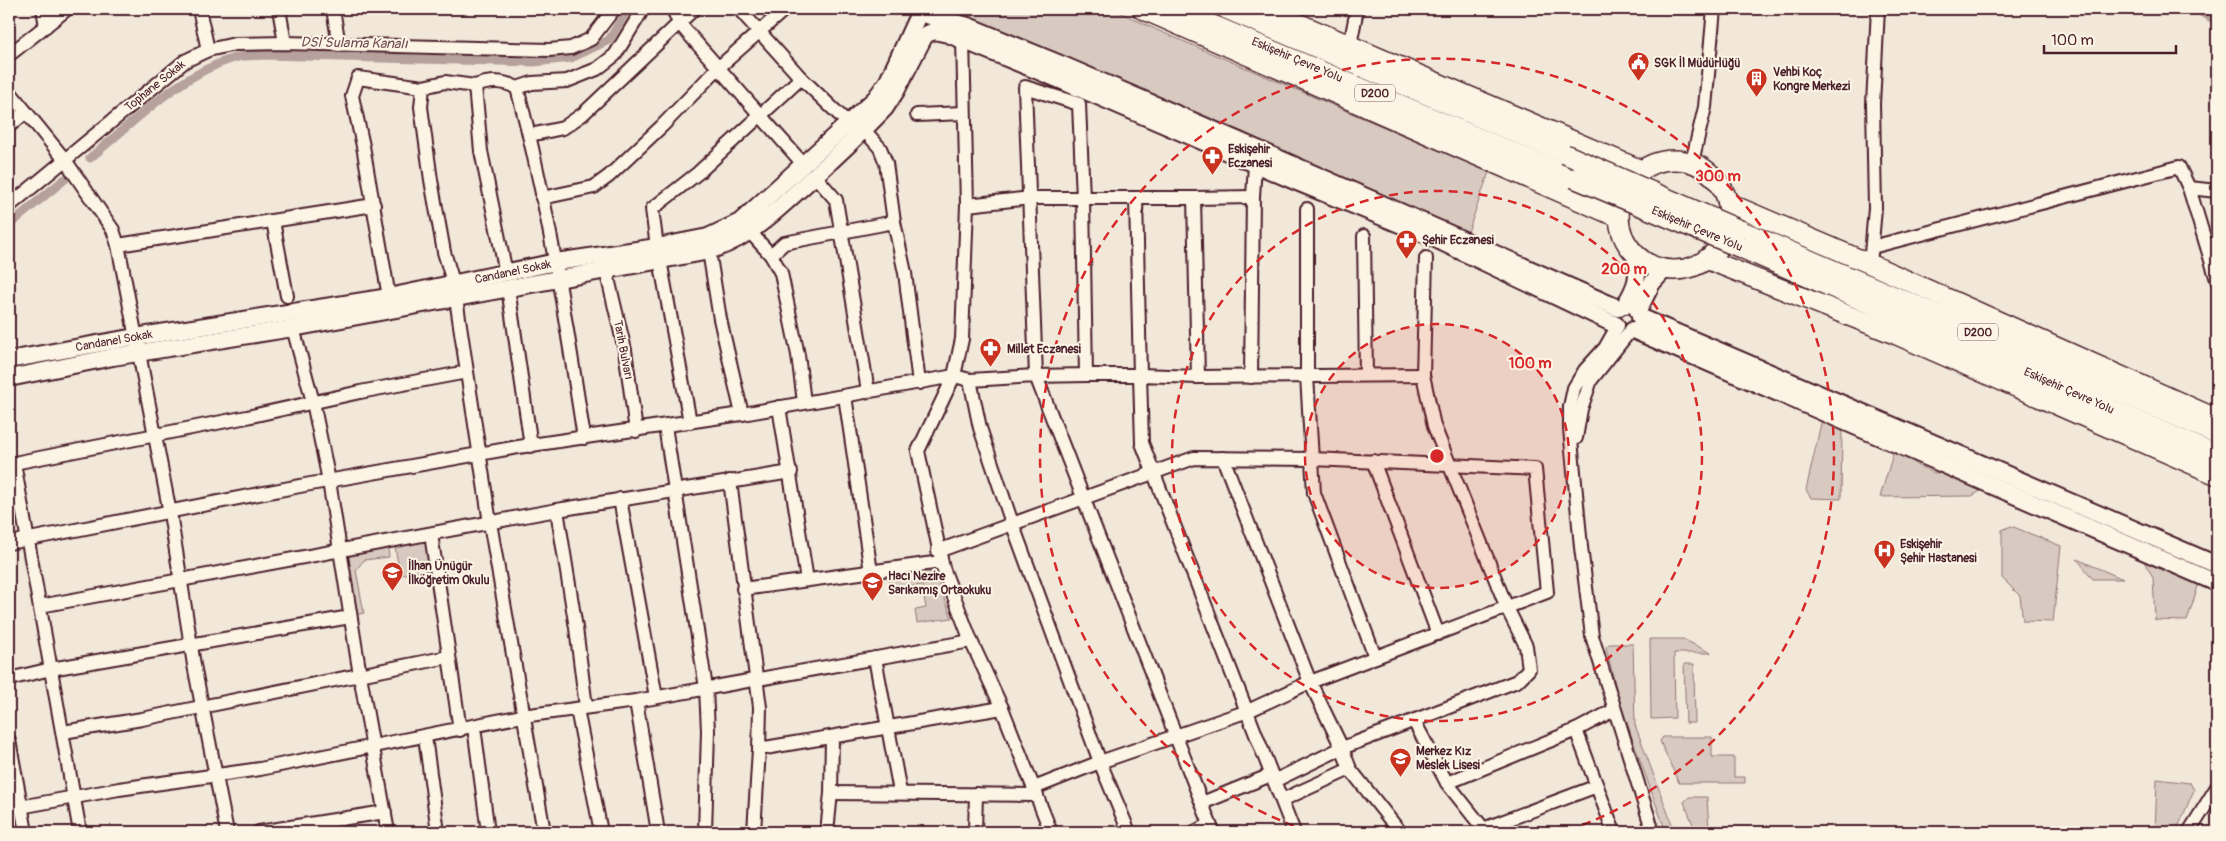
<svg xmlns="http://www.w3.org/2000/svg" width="2226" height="841" viewBox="0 0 2226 841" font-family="Pangolin,sans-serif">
<rect width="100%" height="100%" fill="#f1e8da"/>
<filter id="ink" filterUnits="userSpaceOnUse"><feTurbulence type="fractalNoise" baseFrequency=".02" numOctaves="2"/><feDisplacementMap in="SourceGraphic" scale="10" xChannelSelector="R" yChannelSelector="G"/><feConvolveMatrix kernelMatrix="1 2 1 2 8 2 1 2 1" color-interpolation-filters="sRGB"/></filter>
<g filter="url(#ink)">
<g fill="#d8cac0" stroke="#917476">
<polygon points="953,9 1113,9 1157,30 1489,172 1468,232"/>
<polygon points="1822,419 1842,427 1841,499 1811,498 1806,490"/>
<polygon points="1894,451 1913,459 1916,465 1935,473 1941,472 1982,490 1972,496 1880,497"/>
<polygon points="2011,526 2061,546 2053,622 2023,621 2020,596 2002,578 2002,530"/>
<polygon points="426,541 430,570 400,575 395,547"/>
<polygon points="388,548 389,557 364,560 356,570 364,613 355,615 345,557"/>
<polygon points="2142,558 2199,583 2187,621 2155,620 2153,577"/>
<polygon points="2077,559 2123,579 2093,579"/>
<polygon points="924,570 935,575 952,618 917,623 915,610 926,608 922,585 902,588 901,585 890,587 888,575"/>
<polygon points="1650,639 1683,639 1711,653 1674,653 1675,718 1651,719"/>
<polygon points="1609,644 1633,644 1635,725 1675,832 1666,832 1620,705 1606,647"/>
<polygon points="1684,664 1694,664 1695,723 1686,723"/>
<polygon points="1663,737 1712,737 1712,757 1734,757 1734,777 1745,777 1745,783 1679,783 1660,741"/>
<polygon points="2157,779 2190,783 2194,790 2176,832 2155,832"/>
<polygon points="1689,797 1707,797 1709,831 1782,830 1782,832 1696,832 1684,802"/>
</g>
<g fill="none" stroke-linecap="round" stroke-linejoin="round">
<g stroke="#b6a19c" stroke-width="9">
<polyline points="2196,9 2217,21"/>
<path d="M90 158C134 122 178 75 234 58 243 55 255 56 264 55L534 62 571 58 609 40 628 9"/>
<polyline points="9,225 65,179"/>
</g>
<defs>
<g id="minor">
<polyline points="43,9 46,26"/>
<polyline points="199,9 208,50"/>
<polyline points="279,9 285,43"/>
<polyline points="333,9 339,45"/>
<polyline points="673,9 679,23 804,165"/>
<polyline points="963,40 967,205 962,339 954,376 918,451 943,568 971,641 1002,708 1051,832"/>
<polyline points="1350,45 1357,9"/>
<polyline points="9,55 67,9"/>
<polyline points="801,78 849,124"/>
<path d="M475 86C490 81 503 80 517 88L532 83 567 81 597 69 615 55 643 9"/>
<polygon points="1025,87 1079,104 1083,198 1086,375 1036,376"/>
<path d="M517 88C548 203 566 321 584 438"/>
<polyline points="9,91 65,160 113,230 118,245 170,513 194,665 227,832"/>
<polyline points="917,115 964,113"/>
<polyline points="9,126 26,112"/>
<polyline points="864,130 880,148 886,163 894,222 905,273 919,383"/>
<polyline points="530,135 563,128 583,114 694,9"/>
<polyline points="1692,162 1705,107 1714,9"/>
<polyline points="815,176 836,200 868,391"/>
<polyline points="2189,188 2217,280"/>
<polyline points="542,198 594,187 609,176 662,126 718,68 785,9"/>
<polyline points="1194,198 1253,197"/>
<polyline points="967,205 1031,198 1194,198 1198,377 1140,375 1142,443 1294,832"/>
<polyline points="9,206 185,61 208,50 235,44 285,43 549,50 571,48 591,39 614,9"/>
<polyline points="1307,209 1307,376 1314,493 1375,657"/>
<polyline points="273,221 287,296"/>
<polyline points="750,232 771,255 781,273 798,355 804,402"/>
<polyline points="1364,236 1366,375"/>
<polyline points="118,245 374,205"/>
<polyline points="657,247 652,209 698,173 801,78 739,9"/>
<polyline points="1872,247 2179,167 2189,188 2217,191"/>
<polyline points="709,251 720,319 742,414"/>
<polyline points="1871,254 1875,208 1873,104 1878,9"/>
<polyline points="771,255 784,243 894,222"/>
<polyline points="660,260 690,422"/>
<polyline points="606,270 625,350 636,431"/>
<polyline points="508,288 531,446"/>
<polyline points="389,297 363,146 352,96 358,78 423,87"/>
<polyline points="1617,327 1605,348 1585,370 1574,388 1570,407 1570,429 1581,547 1592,636 1653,832"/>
<polyline points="293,328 313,402 329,481 360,675 388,832"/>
<polyline points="467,372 454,285 444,252 431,180 421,107 423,87 445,82 475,86 481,151 506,273"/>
<polyline points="1086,375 1140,375 1136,198"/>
<polyline points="1198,377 1423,375"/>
<polyline points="1251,377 1253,197 1255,164"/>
<polyline points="970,380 980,428 1012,523 1100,762 1129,832"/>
<polyline points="845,396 871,572"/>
<polyline points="779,407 807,580"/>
<polyline points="665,426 706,688 708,731 705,832"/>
<polyline points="1576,438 1581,409 1591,380 1630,331"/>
<polyline points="1223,458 1310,682 1342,748 1517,681 1529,669 1526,646 1507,608 1434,426 1423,375 1426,258"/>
<polyline points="1373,461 1438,634"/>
<polyline points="14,463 80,832"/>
<polyline points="9,464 247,417 360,392 467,372 490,523 544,832"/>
<polyline points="730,481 760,707 759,749 754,832"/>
<polyline points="620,499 656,697"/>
<polyline points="557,510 576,628 586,707"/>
<polyline points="431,534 460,730"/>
<polyline points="9,543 305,485 518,447 748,413 954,376 970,380 1036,376 1213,832"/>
<polyline points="938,551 1194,458 1312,459 1535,469 1547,592 1310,682 1248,711 1100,762 1034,788"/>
<polyline points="743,589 941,562"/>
<polyline points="40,606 557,510 791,472"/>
<polyline points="875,658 900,792"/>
<polyline points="9,679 51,669 350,617"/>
<polyline points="636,701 658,832"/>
<polyline points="577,709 601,832"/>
<polyline points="1414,721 1447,783 1576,730 1614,832"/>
<polyline points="474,727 488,832"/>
<polyline points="1576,730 1614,710"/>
<polyline points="63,732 142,719 448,657"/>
<polyline points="425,737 438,832"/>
<polyline points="9,740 26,832"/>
<polyline points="759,749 1002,708"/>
<polyline points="1274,781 1342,748 1350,769 1400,832"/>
<polyline points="1447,783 1486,832"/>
<polyline points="831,793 1037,795"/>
<polyline points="1282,800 1350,769"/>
<polyline points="1202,803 1271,775"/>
<polyline points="9,809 119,789 260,769 522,716 636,701 971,641"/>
<polyline points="1483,829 1597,786"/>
<polyline points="259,832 385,812"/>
<polyline points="827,832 831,793 832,738"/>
<polyline points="975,832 976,794"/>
<polyline points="1194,832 1210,825"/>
<polyline points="2189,832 2217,787"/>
</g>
<g id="major">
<path d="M1625 305C1637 285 1639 278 1636 255"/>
<polyline points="1638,311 1652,283 1665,269"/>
<polyline points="1640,317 2217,565"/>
<polyline points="1633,330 2217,583"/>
<polyline points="9,360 135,337 389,297 556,262 657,247 708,237 740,222 875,99 888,81 919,13 968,26 1065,66 1237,140 1618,308"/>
<path d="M9 378 113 357 293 328 699 253C745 244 777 210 810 180 836 157 861 133 885 108L896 91 925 35 934 31 948 34 1058 79 1297 182 1429 236 1616 325"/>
</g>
<g id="highway">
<polyline points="1142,9 1608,213 1619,216"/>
<polyline points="1175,9 1574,178"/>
<polyline points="1226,9 1565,154"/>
<polyline points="1265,9 1641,170"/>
<circle cx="1674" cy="215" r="55"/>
<polyline points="1728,203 1868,263 2217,419"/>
<polyline points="1740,230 2217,434"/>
<polyline points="1741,248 2217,455"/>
<polyline points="1706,259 1897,335 2217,475"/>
</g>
</defs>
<use href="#minor" stroke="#4a1f2b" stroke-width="16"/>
<use href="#major" stroke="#4a1f2b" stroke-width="20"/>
<use href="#highway" stroke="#4a1f2b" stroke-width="22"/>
<use href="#minor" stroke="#fcf5e5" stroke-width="12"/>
<use href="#major" stroke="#fcf5e5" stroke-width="16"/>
<use href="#highway" stroke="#fcf5e5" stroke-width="19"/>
<defs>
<g id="highway-bridge">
<polyline points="1565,154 1740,230"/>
<polyline points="1574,178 1741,248"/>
</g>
</defs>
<use href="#highway-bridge" stroke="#4a1f2b" stroke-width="22" stroke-linecap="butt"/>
<use href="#highway-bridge" stroke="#fcf5e5" stroke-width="19"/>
</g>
</g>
<circle cx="1437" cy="456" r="132" fill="#d62828" fill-opacity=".12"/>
<g fill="none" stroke="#d62828" stroke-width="2.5" stroke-dasharray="9 6">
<circle cx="1437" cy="456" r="132"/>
<circle cx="1437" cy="456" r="265"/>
<path d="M1308 831A397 397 0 1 1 1566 831"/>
</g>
<defs>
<symbol id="civic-pin" viewBox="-11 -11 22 30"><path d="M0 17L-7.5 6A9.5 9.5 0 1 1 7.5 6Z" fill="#c8321e" stroke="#fcf5e5"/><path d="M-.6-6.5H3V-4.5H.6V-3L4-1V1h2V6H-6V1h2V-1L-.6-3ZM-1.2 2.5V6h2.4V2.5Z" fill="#fff"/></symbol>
<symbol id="building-pin" viewBox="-11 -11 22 30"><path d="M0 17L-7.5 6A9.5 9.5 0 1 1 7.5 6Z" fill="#c8321e" stroke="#fcf5e5"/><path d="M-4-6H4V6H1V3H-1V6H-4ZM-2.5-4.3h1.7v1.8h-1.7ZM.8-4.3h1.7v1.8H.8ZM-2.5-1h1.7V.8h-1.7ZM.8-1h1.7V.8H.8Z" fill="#fff"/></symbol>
<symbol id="pharmacy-pin" viewBox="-11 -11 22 30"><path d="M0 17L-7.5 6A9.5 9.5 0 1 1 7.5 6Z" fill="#c8321e" stroke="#fcf5e5"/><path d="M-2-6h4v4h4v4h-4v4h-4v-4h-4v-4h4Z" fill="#fff"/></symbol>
<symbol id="hospital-pin" viewBox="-11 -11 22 30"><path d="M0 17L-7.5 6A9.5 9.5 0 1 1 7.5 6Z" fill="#c8321e" stroke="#fcf5e5"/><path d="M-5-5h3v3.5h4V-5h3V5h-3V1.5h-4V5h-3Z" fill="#fff"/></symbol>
<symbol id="school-pin" viewBox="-11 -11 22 30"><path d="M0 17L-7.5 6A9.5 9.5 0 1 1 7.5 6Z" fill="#c8321e" stroke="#fcf5e5"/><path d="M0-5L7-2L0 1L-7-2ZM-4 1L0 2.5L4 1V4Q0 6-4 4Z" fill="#fff"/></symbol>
</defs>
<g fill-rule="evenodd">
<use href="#civic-pin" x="1626" y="50" width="25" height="34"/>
<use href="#building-pin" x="1744" y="66" width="25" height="34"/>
<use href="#pharmacy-pin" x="1200" y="144" width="25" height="34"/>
<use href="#pharmacy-pin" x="1394" y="228" width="25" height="34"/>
<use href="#pharmacy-pin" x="978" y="336" width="25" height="34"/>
<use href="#hospital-pin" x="1872" y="538" width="25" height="34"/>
<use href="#school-pin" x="380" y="560" width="25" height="34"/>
<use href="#school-pin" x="860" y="570" width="25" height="34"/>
<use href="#school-pin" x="1388" y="746" width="25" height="34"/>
</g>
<g text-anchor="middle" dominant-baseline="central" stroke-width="4" stroke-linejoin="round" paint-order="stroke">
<g fill="#fcf5e5" stroke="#7f5f63" stroke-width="1">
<rect x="1355" y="84.5" width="40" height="17" rx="4"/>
<rect x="1958" y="323.5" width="40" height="17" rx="4"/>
</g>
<g font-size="11" font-weight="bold" fill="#4a1f2b">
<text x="1375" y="93">D200</text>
<text x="1978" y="332">D200</text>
</g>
<g font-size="12" fill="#4a1f2b" stroke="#fcf5e5">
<text transform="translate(1297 60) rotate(23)">Eskişehir Çevre Yolu</text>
<text transform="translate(155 86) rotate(-39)">Tophane Sokak</text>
<text transform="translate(1697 229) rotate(23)">Eskişehir Çevre Yolu</text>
<text transform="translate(513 272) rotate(-12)">Candanel Sokak</text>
<text transform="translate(114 341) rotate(-10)">Candanel Sokak</text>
<text transform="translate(623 350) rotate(79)">Tarih Bulvarı</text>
<text transform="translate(2069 391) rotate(24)">Eskişehir Çevre Yolu</text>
</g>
<g font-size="12" font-weight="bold" fill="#4a1f2b" stroke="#fcf5e5" text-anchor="start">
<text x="1654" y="63">SGK İl Müdürlüğü</text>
<text x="1773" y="72">Vehbi Koç<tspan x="1773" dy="14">Kongre Merkezi</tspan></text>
<text x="1228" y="149">Eskişehir<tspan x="1228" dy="14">Eczanesi</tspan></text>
<text x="1422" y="240">Şehir Eczanesi</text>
<text x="1007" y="349">Millet Eczanesi</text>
<text x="1900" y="544">Eskişehir<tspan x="1900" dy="14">Şehir Hastanesi</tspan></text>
<text x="408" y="566">İlhan Ünügür<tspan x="408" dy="14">İlköğretim Okulu</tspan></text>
<text x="888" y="576">Hacı Nezire<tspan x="888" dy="14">Sarıkamış Ortaokuku</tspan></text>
<text x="1416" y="751">Merkez Kız<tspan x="1416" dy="14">Meslek Lisesi</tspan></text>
</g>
<g font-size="14" font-style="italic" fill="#704c53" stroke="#fcf5e5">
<text transform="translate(354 43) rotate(1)">DSİ Sulama Kanalı</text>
</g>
</g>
<circle cx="1437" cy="456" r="8" fill="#d62828" stroke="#fcf5e5" stroke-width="2.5"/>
<g font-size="15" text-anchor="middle" font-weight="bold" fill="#d62828" stroke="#fcf5e5" stroke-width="4" stroke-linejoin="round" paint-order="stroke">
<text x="1718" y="181">300 m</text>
<text x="1624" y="274">200 m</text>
<text x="1530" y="368">100 m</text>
</g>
<rect width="2226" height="841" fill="none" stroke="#fcf5e5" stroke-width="30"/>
<rect x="15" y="15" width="2196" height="811" fill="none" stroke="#4a1f2b" stroke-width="2" filter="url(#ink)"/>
<path d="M2044 45v8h132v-8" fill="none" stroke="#4a1f2b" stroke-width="2.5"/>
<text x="2051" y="45" font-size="15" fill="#4a1f2b" stroke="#fcf5e5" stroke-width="4" paint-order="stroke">100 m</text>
</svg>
